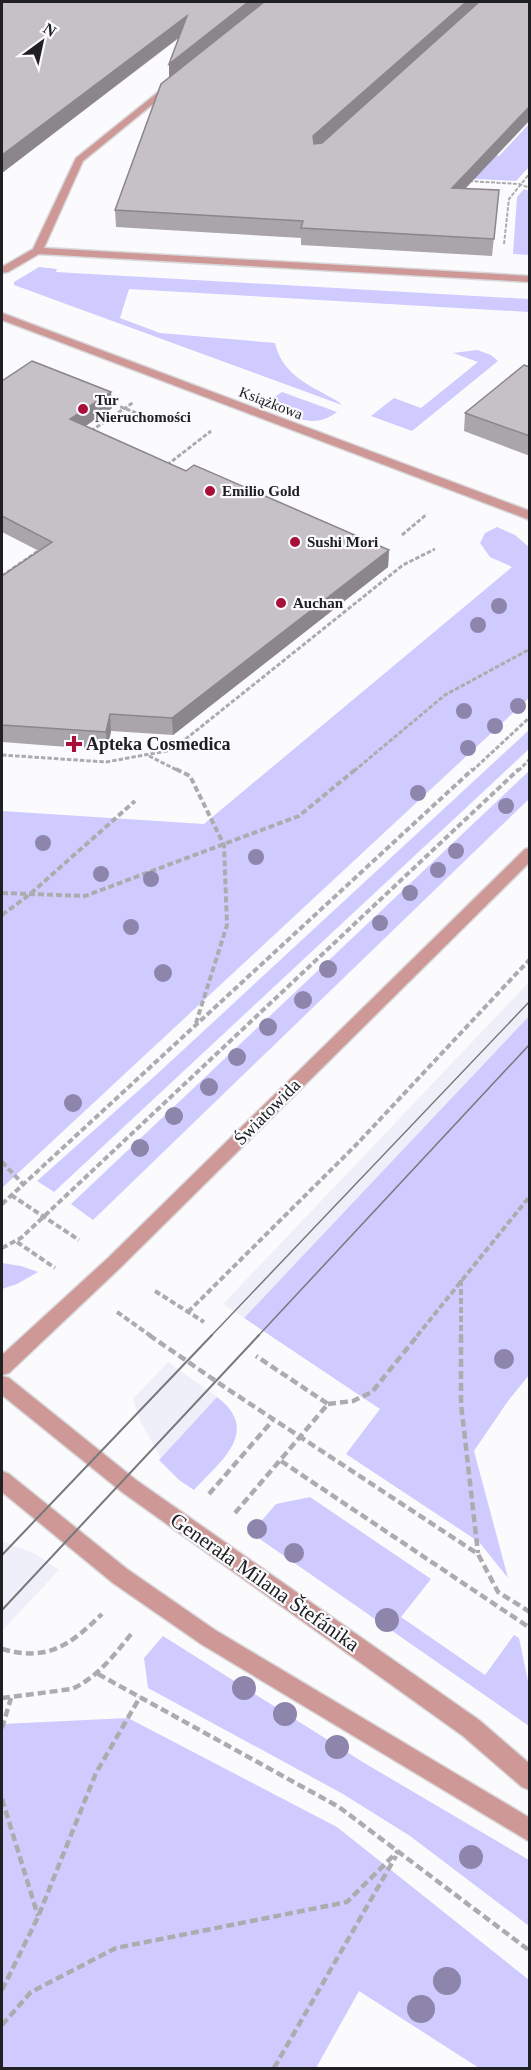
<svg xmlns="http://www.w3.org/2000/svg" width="531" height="2070" viewBox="0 0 531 2070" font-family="'Times New Roman',serif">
<rect width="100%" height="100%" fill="#fbfbfe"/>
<g fill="#efeff9">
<polygon points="529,982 529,1016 244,1318 223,1304"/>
<polygon points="168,1362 217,1397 161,1458 140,1421 133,1399"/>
<polygon points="2,1541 36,1554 59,1570 2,1631"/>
</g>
<g fill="#cfcbfe">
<polygon points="529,124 529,167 516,181 439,177 466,149 499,156"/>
<polygon points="524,189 529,191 529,255 513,254 517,197"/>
<path d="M39 267 57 269 56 272 529 299V312L129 289 120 318 160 333 275 343C281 369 300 381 323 393 329 397 339 401 342 405L14 285V282Z"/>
<polygon points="477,350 491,355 498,361 412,431 371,416 394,398 421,408 478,362 453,353"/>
<path d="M282 392 337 412C312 431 292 415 267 406V402Z"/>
<polygon points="497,527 515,535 529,547 529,698 2,1188 2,811 204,824 512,567 490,557 480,543 485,533"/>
<polygon points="529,730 529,749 54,1192 37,1181 156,1075"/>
<polygon points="529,771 529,799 93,1220 71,1204"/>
<polygon points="529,1016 529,1375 508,1401 474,1451 508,1578 479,1542 346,1454 380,1409 244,1318"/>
<polygon points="2,1263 21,1266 38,1272 17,1284 2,1289"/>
<path d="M217 1397C262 1431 220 1462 194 1490L179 1480 159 1460Z"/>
<polygon points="310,1497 431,1579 401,1617 485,1675 514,1635 519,1638 529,1686 529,1726 251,1533 276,1504"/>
<polygon points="163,1636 366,1764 529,1860 529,1926 410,1836 343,1794 148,1688 144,1658"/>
<polygon points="128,1718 337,1827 529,1980 529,2068 479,2068 359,1991 316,2068 2,2068 2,1724"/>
</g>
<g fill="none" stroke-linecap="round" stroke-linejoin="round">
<defs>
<g id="minor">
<polygon points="172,81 177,84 175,86 83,161 44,248 530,276 530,282 39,254 8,272 2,273 2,267 33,249 76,158"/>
<polygon points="2,313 530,511 530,520 2,320"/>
<polygon points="2,1376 9,1378 136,1480 479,1720 530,1764 530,1790 522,1787 463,1736 122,1492 2,1395"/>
<polygon points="2,1471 9,1474 127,1569 215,1630 530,1818 530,1842 201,1644 113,1583 2,1492"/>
</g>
<polygon id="tertiary" points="530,848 530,862 120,1268 9,1373 2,1375 2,1355 108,1258 525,849"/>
</defs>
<use href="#minor" stroke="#d8d8db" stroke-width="3"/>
<use href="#tertiary" stroke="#d8d8db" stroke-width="3"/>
<g stroke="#acacaf" stroke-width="2" stroke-dasharray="4 1.5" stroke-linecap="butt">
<polyline points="469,181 519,184 530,188"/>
<polyline points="504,244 509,199 530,173"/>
</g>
<g stroke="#acacaf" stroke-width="3" stroke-dasharray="4.5 2" stroke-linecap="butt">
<polyline points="108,402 160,422"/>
<polyline points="91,431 134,402"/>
<polyline points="167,465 211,431"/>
<polyline points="402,535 427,514"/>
<polyline points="2,576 41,549"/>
<polyline points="2,755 106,762 172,750 403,565 435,549"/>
<polyline points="149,756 179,771"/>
<polyline points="354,771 445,695 530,649"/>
<polyline points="472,771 530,717"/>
<polyline points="518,771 530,759"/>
</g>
<g stroke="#acacaf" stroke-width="4" stroke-dasharray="6 3" stroke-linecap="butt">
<polyline points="176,769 190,776 224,845 227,925 196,1023"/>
<polyline points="2,893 85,896 299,816 356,769"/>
<polyline points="2,915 29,895 135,801"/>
<polyline points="2,1162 23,1184"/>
<polyline points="11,1195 79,1240"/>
<polyline points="2,1204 473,769"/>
<polyline points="17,1242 55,1268"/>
<polyline points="2,1248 21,1238 519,769"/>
<polyline points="461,1280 461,1336"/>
<polyline points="155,1291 204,1322"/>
<polyline points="117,1312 151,1336"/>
<polyline points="188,1312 356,1145 530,959"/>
<polyline points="417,1336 530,1196"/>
</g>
<g stroke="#acacaf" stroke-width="4.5" stroke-dasharray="8 4" stroke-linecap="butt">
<polyline points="149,1335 226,1388 478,1554 498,1592 530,1612"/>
<polyline points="461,1335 461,1404 478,1553"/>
<polyline points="328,1404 353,1401 372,1392 418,1335"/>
<polyline points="281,1461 530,1628"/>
<polyline points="209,1494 273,1420"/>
<polyline points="235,1513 328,1404 256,1356"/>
<path d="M2 1649C48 1662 70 1645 102 1614"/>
<polyline points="98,1674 339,1807 530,1951"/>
<path d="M2 1698 72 1689C98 1677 114 1655 132 1633"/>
<polyline points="2,1728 11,1698"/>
<polyline points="2,1799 38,1916"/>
<polyline points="2,1990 38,1917 96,1773 140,1697"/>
<polyline points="2,2025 31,1992 116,1948 347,1902 398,1851"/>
<polyline points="274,2068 396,1856"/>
</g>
<use href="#minor" fill="#ce9897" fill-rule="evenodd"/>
<use href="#tertiary" fill="#ce9897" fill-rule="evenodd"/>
<g stroke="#78787b" stroke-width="1.5">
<polyline points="211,1336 530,1001"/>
<polyline points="258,1336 530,1044"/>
</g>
<g stroke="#78787b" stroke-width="2">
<polyline points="2,1555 212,1335"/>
<polyline points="2,1610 259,1335"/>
</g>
</g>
<g fill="#8d85ac">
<circle cx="499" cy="606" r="8"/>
<circle cx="478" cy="625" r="8"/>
<circle cx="518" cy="706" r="8"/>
<circle cx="464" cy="711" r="8"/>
<circle cx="495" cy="726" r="8"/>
<circle cx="468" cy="748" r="8"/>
<circle cx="418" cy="793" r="8"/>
<circle cx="506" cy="806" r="8"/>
<circle cx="43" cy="843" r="8"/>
<circle cx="456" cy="851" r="8"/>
<circle cx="256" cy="857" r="8"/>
<circle cx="438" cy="870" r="8"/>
<circle cx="101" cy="874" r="8"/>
<circle cx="151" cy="879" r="8"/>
<circle cx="410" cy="893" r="8"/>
<circle cx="380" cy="923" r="8"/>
<circle cx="131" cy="927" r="8"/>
<circle cx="328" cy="969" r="9"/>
<circle cx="163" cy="973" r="9"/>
<circle cx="303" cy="1000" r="9"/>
<circle cx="268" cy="1027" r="9"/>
<circle cx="237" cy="1057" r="9"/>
<circle cx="209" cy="1087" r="9"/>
<circle cx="73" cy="1103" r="9"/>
<circle cx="174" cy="1116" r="9"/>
<circle cx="140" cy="1148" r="9"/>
<circle cx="504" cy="1359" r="10"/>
<circle cx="257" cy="1529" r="10"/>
<circle cx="294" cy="1553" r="10"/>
<circle cx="387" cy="1620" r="12"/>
<circle cx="244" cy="1688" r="12"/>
<circle cx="285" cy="1714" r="12"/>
<circle cx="337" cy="1747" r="12"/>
<circle cx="471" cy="1857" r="12"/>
<circle cx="447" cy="1981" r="14"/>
<circle cx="421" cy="2009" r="14"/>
</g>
<g fill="#aaa5ab">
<polygon points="2,2 530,2 465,189 499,190 492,256 301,245 301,238 116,227 115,210 169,78 179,38 2,173"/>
<polygon points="530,367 530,456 464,431 465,413"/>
<polygon points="2,381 111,392 112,408 85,426 186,471 389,550 388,567 173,735 111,731 107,750 2,742 2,576 39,551 2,532"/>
</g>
<g fill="#8b868b">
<polygon points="248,2 267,2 169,80 169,64"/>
<polygon points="466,2 482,2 312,152 313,136"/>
<polygon points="187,16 187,31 2,173 2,155"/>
<polygon points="530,106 530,120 450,205 452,188"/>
<polygon points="111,392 112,408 71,436 70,419"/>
<polygon points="389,550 388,567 173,735 172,718"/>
<polygon points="110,714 111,731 107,750 106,732"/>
</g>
<g fill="#c6c0c7" stroke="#8b868b" stroke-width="1.5">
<polygon points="2,2 248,2 169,64 187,16 2,155"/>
<polygon points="264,2 466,2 313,136 314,144 322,143 479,2 530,2 530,106 452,188 499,190 494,239 301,228 303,221 115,210 161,84"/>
<polygon points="32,361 111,392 70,419 186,471 194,465 389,550 172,718 110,714 106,732 2,725 2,576 52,542 2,516 2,381"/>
<polygon points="524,365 530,367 530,436 465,413"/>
</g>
<g fill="#a8103a" stroke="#fbfbfe" stroke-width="2">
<circle cx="83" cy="409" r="6"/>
<circle cx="210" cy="491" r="6"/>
<circle cx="295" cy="542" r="6"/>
<circle cx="281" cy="603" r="6"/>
<path d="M71 735h6v6h6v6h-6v6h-6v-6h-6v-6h6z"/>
</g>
<g text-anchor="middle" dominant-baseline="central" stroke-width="4.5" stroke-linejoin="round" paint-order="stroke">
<g font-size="15" font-weight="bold" fill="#202023" stroke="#fbfbfe" text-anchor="start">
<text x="95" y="400">Tur<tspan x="95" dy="17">Nieruchomości</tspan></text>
<text x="222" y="491">Emilio Gold</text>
<text x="307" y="542">Sushi Mori</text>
<text x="293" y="603">Auchan</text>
</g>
<g font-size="15" fill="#202023" stroke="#fbfbfe">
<text transform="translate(271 403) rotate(21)">Książkowa</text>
</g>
<g font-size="18" font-weight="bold" fill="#202023" stroke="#fbfbfe" text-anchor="start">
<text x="86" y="744">Apteka Cosmedica</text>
</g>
<g font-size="18" fill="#202023" stroke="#fbfbfe">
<text transform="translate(267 1112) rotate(-45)">Światowida</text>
</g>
<g font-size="21" fill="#202023" stroke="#fbfbfe">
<text transform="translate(265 1582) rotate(35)">Generała Milana Štefánika</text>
</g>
</g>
<rect width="531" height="2070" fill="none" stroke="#202023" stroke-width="6"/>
<g transform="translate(42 42) rotate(33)" stroke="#fbfbfe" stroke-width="4.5" paint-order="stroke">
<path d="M0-4.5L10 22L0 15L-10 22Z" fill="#202023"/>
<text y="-9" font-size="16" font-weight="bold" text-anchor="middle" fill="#202023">N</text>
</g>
</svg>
